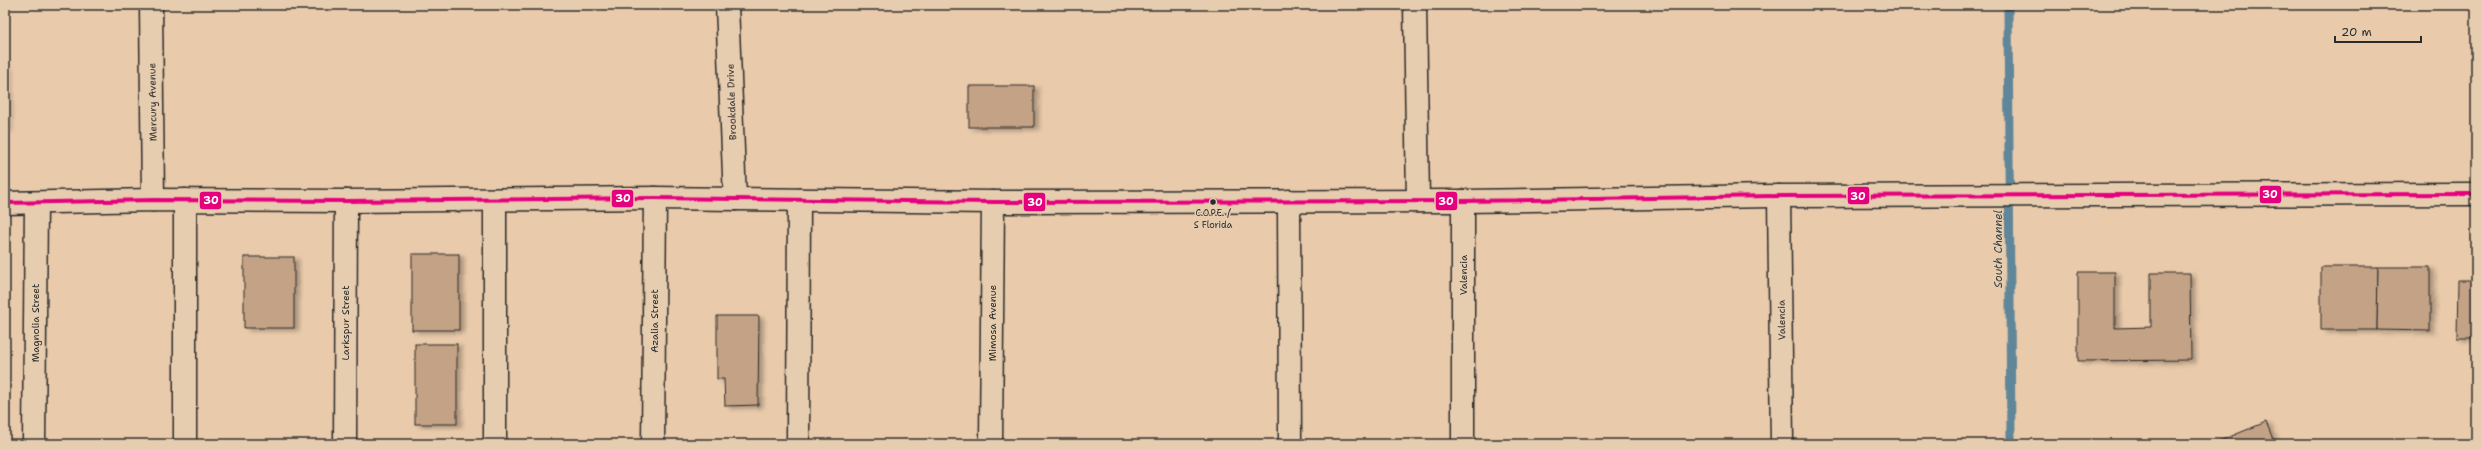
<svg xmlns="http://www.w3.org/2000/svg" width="2481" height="449" viewBox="0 0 2481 449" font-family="'Shantell Sans',sans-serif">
<defs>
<filter id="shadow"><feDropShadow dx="4.5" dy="2.5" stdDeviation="2" flood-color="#0004"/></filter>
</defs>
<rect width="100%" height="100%" fill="#e9caaa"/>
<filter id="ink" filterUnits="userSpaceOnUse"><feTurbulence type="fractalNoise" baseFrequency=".025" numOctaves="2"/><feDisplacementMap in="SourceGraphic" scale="8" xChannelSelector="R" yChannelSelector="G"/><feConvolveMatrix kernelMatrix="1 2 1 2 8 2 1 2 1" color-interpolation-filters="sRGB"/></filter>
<g filter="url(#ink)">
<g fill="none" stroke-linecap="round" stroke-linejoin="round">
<polyline stroke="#5f8699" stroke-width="9" points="2008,5 2011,444"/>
</g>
<g fill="#c4a285" stroke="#2b2b2b" filter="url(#shadow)">
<rect x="5" y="67" width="2" height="62"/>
<rect x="969" y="86" width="65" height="41"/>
<rect x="412" y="254" width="47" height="76"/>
<rect x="244" y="257" width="50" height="71"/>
<polygon points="2321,267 2378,267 2377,330 2321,330"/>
<polygon points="2378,267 2430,267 2430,331 2377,330"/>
<polygon points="2078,272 2115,272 2115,328 2151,327 2151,273 2190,273 2191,360 2078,361"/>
<polygon points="2458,280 2476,280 2476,338 2457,338"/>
<polygon points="717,316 759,316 758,405 725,406 724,379 717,379"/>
<rect x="415" y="344" width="42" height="80"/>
<polygon points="2266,422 2275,444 2212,444"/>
<rect x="2321" y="441" width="66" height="3"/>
</g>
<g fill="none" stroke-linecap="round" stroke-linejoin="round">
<defs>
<g id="minor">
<polyline points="151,5 153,200"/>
<polyline points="727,5 735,199"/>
<polyline points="1415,5 1418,201"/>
<polyline points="1779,196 1782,444"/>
<polyline points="185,200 185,444"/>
<polyline points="495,200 495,444"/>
<polyline points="1289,201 1290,444"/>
<polyline points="1463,201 1463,444"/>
<polyline points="34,444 36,203"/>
<polyline points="345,444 346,201"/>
<polyline points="653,444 655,198"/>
<polyline points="798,444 799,200"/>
<polyline points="991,444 993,202"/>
</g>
<polyline id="major" points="5,203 153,200 346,201 655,198 993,202 1463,201 1779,196 2476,194"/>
</defs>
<use href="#minor" stroke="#2b2b2b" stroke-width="25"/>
<use href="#major" stroke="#2b2b2b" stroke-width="25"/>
<use href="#minor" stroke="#e7cdaf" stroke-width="22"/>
<use href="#major" stroke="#e7cdaf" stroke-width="22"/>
<defs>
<polyline id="bus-1" points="5,203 153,200 346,201 655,198 993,202 1463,201 1779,196 2476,194"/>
</defs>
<use href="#bus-1" stroke="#e7cdaf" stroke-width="7"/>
<use href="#bus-1" stroke="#e5007d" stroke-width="4"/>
</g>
</g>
<circle fill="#2b2b2b" stroke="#e7cdaf" stroke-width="1.5" cx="1213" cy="202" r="3.5"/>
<g text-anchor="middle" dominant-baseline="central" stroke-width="3" stroke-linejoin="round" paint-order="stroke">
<g font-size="9" fill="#2b2b2b" stroke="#e7cdaf">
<text x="1213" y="213">C.O.P.E. /<tspan x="1213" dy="12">S Florida</tspan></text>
</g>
<g font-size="10" fill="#2b2b2b" stroke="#e7cdaf">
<text transform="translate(152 102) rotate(-91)">Mercury Avenue</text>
<text transform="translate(731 102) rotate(-92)">Brookdale Drive</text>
<text transform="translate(1463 275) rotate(-90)">Valencia</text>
<text transform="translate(1781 320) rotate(-91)">Valencia</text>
<text transform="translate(654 321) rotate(-90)">Azalia Street</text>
<text transform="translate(35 323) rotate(-90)">Magnolia Street</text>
<text transform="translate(345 323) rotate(-90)">Larkspur Street</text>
<text transform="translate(992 323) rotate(-90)">Mimosa Avenue</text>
</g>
<g font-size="11" font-style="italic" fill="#384246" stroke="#e7cdaf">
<text transform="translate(1998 249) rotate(-90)">South Channel</text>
</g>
</g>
<g stroke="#e7cdaf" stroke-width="1.5">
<rect x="2259" y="185" width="23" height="19" rx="4" fill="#e5007d"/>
<rect x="1847" y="186" width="23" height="19" rx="4" fill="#e5007d"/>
<rect x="611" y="189" width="23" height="19" rx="4" fill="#e5007d"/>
<rect x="199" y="191" width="23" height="19" rx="4" fill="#e5007d"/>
<rect x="1435" y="191" width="23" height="20" rx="4" fill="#e5007d"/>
<rect x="1023" y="192" width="23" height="20" rx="4" fill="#e5007d"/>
</g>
<g font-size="11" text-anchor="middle" font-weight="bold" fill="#fff">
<text x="2270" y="198">30</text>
<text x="1858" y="200">30</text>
<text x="623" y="202">30</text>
<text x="211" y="204">30</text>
<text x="1446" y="205">30</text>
<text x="1035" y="206">30</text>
</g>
<rect width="2481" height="449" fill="none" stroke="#e7cdaf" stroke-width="20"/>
<rect x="10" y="10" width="2461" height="429" fill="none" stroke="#2b2b2b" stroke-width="1.5" filter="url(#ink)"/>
<path d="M2335 36v6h86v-6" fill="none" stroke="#2b2b2b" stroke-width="2"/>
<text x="2341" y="36" font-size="12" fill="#2b2b2b" stroke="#e7cdaf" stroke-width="3" paint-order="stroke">20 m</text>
</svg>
